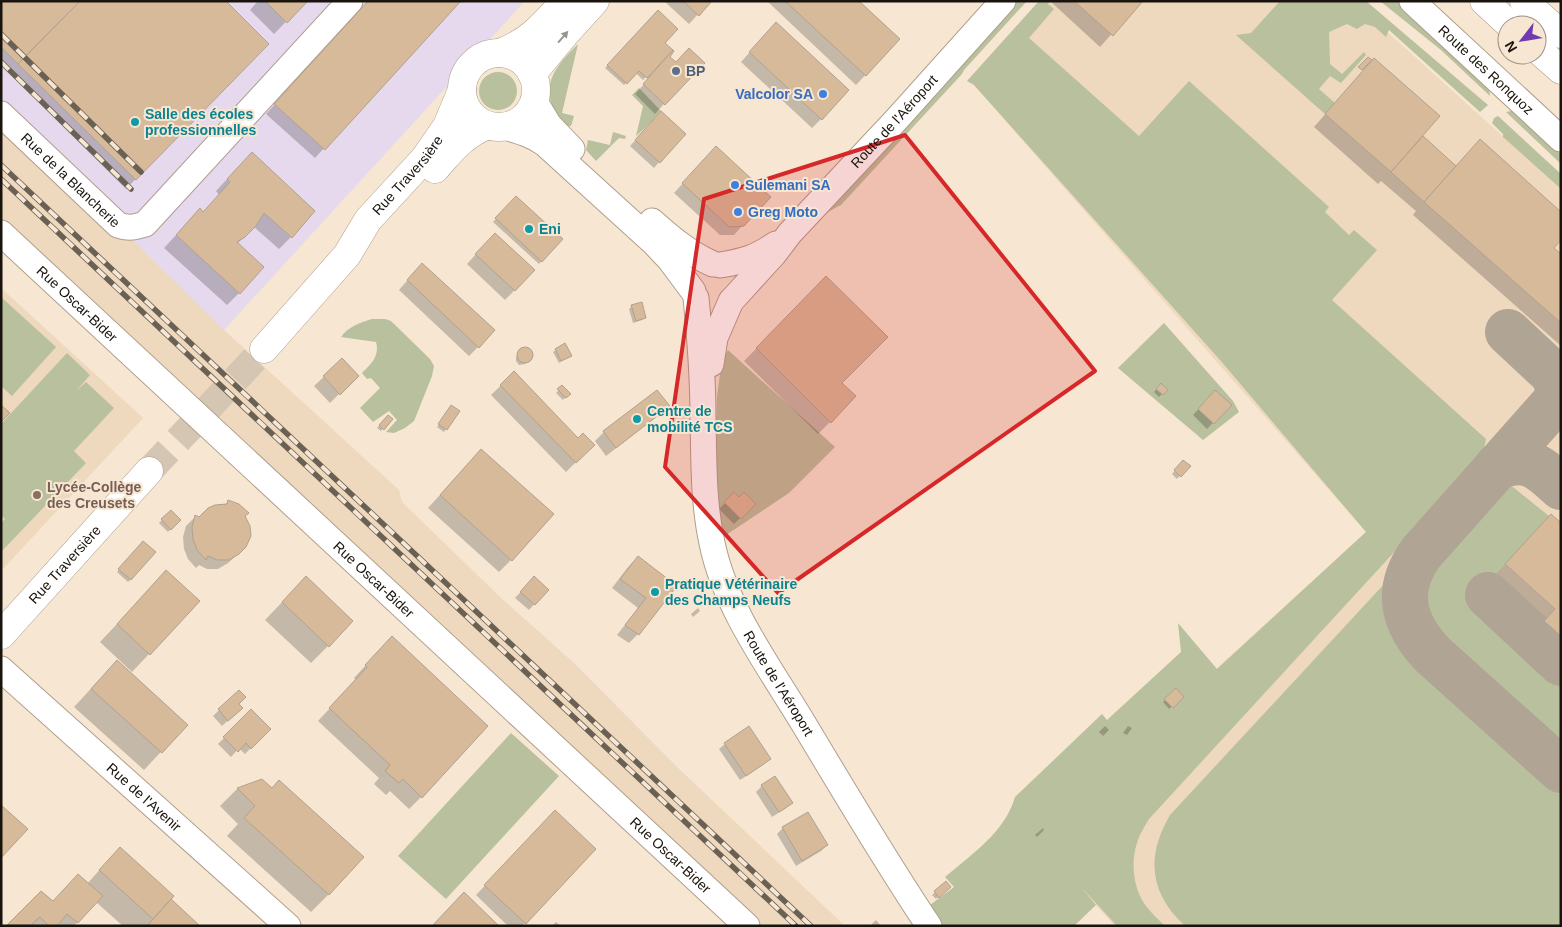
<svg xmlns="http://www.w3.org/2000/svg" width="1562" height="927" viewBox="0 0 1562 927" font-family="Arial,sans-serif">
<rect width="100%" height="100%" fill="#f6e6d2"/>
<g fill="#eed8be">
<polygon points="1050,1 1353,1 1561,189 1561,926 1115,926 1037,841 1216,669 1366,532 974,85"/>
<polygon points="1,114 118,225 224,330 399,490 402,502 500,597 575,664 677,767 845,926 747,926 1,233"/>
<polygon points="1,288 143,418 1,571"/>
</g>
<polygon fill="#e6d9ed" points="1,1 525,1 224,330 118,225 1,114"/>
<g fill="#b9c09d">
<polygon points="1016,1 1027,1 964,70 962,74 841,205 824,214 824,211"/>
<path d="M1039 1H1050L1048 4 1054 9 1029 38 1139 136 1189 81 1329 207 1325 212 1349 235 1354 230 1377 250 1332 300 1486 439 1484 449 1397 549 1149 819C1145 826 1139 835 1137 843 1131 860 1133 884 1142 900 1147 909 1157 918 1165 926H1117L1081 887 1096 905 1074 926H939L926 908 954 887 945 877C972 854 1005 832 1015 797L1102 714 1107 720 1181 652 1178 623 1217 669 1366 532 1220 360 974 85 967 81Z"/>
<polygon points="1280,1 1366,1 1488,105 1480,112 1389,30 1386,37 1375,27 1365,24 1357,29 1347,24 1329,32 1330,64 1342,74 1364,52 1366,55 1341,83 1330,76 1319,89 1335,103 1325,114 1236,35 1251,33"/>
<polygon points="1380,1 1397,1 1412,14 1489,89 1490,96 1441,50"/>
<path d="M578 44 562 113 574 116 571 126H565C537 92 550 71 578 44Z"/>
<circle cx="498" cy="91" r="19"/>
<polygon points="639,88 661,111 646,127 636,136 643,106 632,95"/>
<polygon points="1511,111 1516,113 1522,117 1561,154 1561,164 1506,112"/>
<polygon points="1498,116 1561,174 1561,189 1503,137 1503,134 1492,123 1494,118"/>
<polygon points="613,132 626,136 625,139 619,138 596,161 586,150 588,140 610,145"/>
<polygon points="1,297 56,347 12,396 1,386"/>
<path d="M372 319H385L391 321 430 359 434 366 432 376 414 421 405 428 394 433 386 432 397 420 389 411 373 422 360 408 380 388 371 378 367 379 362 373C371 364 380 356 376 342L341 337C348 327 359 323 372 319Z"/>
<polygon points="1164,323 1233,401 1239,412 1203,440 1118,368"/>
<polygon points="728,350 835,447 789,493 723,537 718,505 715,469 717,396 722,360"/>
<polygon points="67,353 90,375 76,391 86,382 114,408 74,451 86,463 1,552 1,523 5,519 1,515 1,424"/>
<polygon points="1509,484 1549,516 1475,599 1561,679 1561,753 1439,642 1432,629 1425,610 1424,595 1431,571"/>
<path d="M1386 582C1384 604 1386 623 1399 641L1561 787V926H1185C1149 893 1146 856 1170 815Z"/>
<polygon points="511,733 559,776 446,899 398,856"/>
</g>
<g fill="#0003">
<polygon points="1,1 267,44 126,189 1,65"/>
<polygon points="258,1 306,1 274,34 250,10"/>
<polygon points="369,1 459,1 315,158 266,114"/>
<polygon points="664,1 710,1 689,24"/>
<polygon points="767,1 857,1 899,39 856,85"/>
<polygon points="1050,1 1141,1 1100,47"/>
<polygon points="658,12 664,43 671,50 643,80 636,73 624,85 605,68"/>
<polygon points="767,33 821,119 812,128 741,62"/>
<polygon points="669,57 664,104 655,114 635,94"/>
<polygon points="1362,72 1421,136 1561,256 1561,346 1413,215 1416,211 1381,181 1378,184 1314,127"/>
<polygon points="655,119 659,162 654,168 630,146"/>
<polygon points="707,157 743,225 734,235 720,235 674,193"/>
<polygon points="239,166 291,237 279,249 254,227 237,244 239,293 227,305 164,248 188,222 203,213 219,195 216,191"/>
<polygon points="516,197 561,239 539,264 493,222"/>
<polygon points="486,243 534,270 505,300 467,264"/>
<polygon points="413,274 478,347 469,356 399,290"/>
<polygon points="826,278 830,422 818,434 744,361"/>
<polygon points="632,306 645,318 642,320 633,323 629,309"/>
<polygon points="523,349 528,349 532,353 532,358 525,364 519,365 516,361 516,357"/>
<polygon points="556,350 570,356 559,363 553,352"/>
<polygon points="342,360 357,376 330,403 314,386"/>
<polygon points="514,373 578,440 593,445 566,472 491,395"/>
<polygon points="1161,385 1166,390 1159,397 1154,392"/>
<polygon points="562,387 569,394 563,400 556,393"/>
<polygon points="1215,391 1230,405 1207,429 1193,415"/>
<polygon points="668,406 659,415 606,456 595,441 604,432"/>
<polygon points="449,409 446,429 444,432 437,427"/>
<polygon points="388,416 392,419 381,431 377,428"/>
<polygon points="1183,461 1189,466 1177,479 1172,474"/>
<polygon points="469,463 511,560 499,572 428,508"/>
<polygon points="734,494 739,499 754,504 734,524 719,509"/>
<polygon points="228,502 244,517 238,554 228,563 218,569 207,569 199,565 196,568 188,559 184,549 183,537 186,526 195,517 199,519 224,505"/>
<polygon points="171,511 179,520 168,532 159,523"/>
<polygon points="1561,525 1561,659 1533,634 1544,622 1494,577 1539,528"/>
<polygon points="143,542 154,552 128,582 117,572"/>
<polygon points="638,557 675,586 638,634 629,643 617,635 638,608 612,588 629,566"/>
<polygon points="528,584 547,590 529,610 515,598"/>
<polygon points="149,590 149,654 132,672 100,642"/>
<polygon points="288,596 328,646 311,663 265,620"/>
<polygon points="698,608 700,611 693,617 691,614"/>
<polygon points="380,650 421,797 409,809 390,791 386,795 374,784 379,778 318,721 356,680 354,678"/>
<polygon points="99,680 186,725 144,770 74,707"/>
<polygon points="1176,690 1182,697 1169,709 1163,702"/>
<polygon points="239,691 235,714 222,726 213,716"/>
<polygon points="251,711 269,729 245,754 239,748 231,757 218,744"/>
<polygon points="1105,726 1109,730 1103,736 1099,732"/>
<polygon points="1128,726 1132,728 1127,735 1123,733"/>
<polygon points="725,744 769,759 763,765 740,780 719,749"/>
<polygon points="775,778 791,803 785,809 772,817 756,792 762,786"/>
<polygon points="262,780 328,895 311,912 227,836 238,824 220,806 237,789"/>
<polygon points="546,821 595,849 522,926 508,926 476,895"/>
<polygon points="783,828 827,845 821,851 796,866 777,834"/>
<polygon points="1043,828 1044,830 1037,837 1035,835"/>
<polygon points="103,866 169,899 198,926 123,926 96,902 74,926 61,926 58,923 55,926 8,926 41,893 53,903 87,884"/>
<polygon points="946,882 950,887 936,899 932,895"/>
<polygon points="876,920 881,926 870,926"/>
<polygon points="556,922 561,926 552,926"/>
</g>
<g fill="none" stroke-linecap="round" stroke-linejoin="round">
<g stroke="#b0a494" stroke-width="46">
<path d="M1508 332 1553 374C1558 384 1559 392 1555 402L1421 553C1394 590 1403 624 1433 655L1561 770"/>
<path d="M1497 467C1528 455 1539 467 1561 487"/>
<polyline points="1488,595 1561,663"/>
</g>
</g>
<g fill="#d7ba99" stroke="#b1a18f">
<polygon points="1,1 80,1 18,64 1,47"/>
<polygon points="80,1 226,1 269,44 136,180 18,64"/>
<polygon points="265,1 308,1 287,23"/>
<polygon points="368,1 461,1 325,150 274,104"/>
<polygon points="683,1 712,1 699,16"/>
<polygon points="785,1 859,1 900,39 866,76"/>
<polygon points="1074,1 1143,1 1113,36"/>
<polygon points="658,10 678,29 665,43 673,50 647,78 639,71 627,84 607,65"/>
<polygon points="776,22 849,90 822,120 749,52"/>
<polygon points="689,48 705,63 665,105 643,84 673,50 674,51 670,57 676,62"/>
<polygon points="1368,57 1372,60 1362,70 1358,67"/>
<polygon points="1374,58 1440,116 1391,172 1325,114"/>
<polygon points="661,111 686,134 660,163 635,140"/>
<polygon points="1423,136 1456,166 1424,202 1391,172"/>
<polygon points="1480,139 1561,212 1561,240 1554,248 1561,254 1561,323 1424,202"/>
<polygon points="716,146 771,197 744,226 729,227 682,183"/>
<polygon points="252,152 315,211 292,238 264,213 256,226 245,237 237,242 264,267 240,294 176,235 200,208 203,212 230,182 227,179"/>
<polygon points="516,196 563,239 542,262 495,218"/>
<polygon points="495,233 535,270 515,291 475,254"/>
<polygon points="422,263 495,330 479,348 407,280"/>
<polygon points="826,276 888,337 842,383 856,396 831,423 756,348"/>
<polygon points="642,302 646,318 636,321 631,305"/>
<polygon points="565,343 572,356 561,361 555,349"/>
<circle cx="525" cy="355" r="8"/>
<polygon points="342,358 359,376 340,395 323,376"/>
<polygon points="514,371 578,438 583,433 595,445 576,463 500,385"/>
<polygon points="1161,383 1168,390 1163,395 1156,389"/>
<polygon points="562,385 571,394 566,398 557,389"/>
<polygon points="657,390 670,406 616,448 603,431"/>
<polygon points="1215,390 1232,405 1214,424 1198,409"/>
<polygon points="1,405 10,413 1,422"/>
<polygon points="451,405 460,411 447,430 438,424"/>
<polygon points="388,415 393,419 384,430 379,425"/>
<polygon points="481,449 554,514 512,561 440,495"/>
<polygon points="1183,460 1191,466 1181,477 1174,470"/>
<polygon points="734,492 739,497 744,492 756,504 741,519 724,502"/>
<polygon points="228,500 239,504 249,513 245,516 250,526 251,536 246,547 239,554 229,560 217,560 208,556 206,560 197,550 193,539 192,527 195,515 199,517 208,508 215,505 227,504"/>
<polygon points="171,510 181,520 171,530 161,519"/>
<polygon points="1551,514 1561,523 1561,636 1544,621 1555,609 1505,564"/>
<polygon points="143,541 156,552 131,580 118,569"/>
<polygon points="638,556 677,586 639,635 625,625 646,598 620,579"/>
<polygon points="166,570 200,601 150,655 117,624"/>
<polygon points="306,576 353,621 329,647 282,602"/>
<polygon points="534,576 549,590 535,605 520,592"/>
<polygon points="392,636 488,726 422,798 403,779 399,783 385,771 390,765 329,708 367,667 365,665"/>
<polygon points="117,660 188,725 162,753 91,689"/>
<polygon points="1176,688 1184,697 1173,708 1164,699"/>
<polygon points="239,690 246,697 239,704 243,708 228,721 218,709"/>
<polygon points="251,709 271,729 251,749 246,743 238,752 223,737"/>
<polygon points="749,726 771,759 746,776 724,743"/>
<polygon points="775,776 793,803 779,812 761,785"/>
<polygon points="262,779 272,788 279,780 364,857 329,895 244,818 255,806 237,788"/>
<polygon points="1,805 28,829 1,858"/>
<polygon points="555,810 596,849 526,924 484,885"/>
<polygon points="808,812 828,845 802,861 782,827"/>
<polygon points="120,847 174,896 153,919 99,870"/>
<polygon points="78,874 103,896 78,923 67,914 57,926 49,926 40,917 31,925 7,925 41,891 53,901"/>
<polygon points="946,881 951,887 939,898 934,891"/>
<polygon points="464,892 499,926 432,926"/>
<polygon points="171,899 200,926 147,926"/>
</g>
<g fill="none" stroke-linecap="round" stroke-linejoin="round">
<polyline stroke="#d5c6b4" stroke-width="28" stroke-dasharray="28 14" stroke-linecap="butt" points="149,471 264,349"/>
<defs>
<g id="minor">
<path id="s1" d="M1412 1 1561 139"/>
<polyline points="534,100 549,125 572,149"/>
<path id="s2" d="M1 114 118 225C129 229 135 227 145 224L350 1"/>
<path d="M505 127C519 131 533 135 545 144L654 243 670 260 693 291"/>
<path d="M652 221C671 238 690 254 713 264"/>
<path id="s3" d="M1 233 747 926"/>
<path d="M720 265C745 261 755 258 776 244"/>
<path id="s4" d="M696 298C700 338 703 378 703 419 704 460 703 502 712 543 725 607 768 665 802 721 843 789 884 859 929 926"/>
<path id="s5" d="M733 299 774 254 790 233 896 120 1003 1"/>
<polyline points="711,364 715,338 731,301"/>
<path id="s6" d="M1 669 288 926"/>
</g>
<g id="major">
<path d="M500 53C531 41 543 25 565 1"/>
<circle cx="499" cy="90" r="37"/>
<polyline points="532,74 565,34 595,1"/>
<path d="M435 169C454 148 460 138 487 125"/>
<path id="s7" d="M264 349 347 255 368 220 425 158 447 126 462 90"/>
<path id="s8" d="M1 635 149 471"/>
</g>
<g id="highway">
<polyline points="1484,1 1510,25"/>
<polyline points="1524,1 1561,34"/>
<polyline points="1537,49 1561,70"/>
</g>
</defs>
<use href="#minor" stroke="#af9f8d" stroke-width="27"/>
<use href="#major" stroke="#af9f8d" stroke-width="29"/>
<use href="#highway" stroke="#af9f8d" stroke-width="29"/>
<use href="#minor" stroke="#fff" stroke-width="25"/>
<use href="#major" stroke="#fff" stroke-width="28"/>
<use href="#highway" stroke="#fff" stroke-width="28"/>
<defs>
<g id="rail">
<polyline points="1,34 141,172"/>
<polyline points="1,62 131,189"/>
<polyline points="1,165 811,926"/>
<polyline points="1,179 796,926"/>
</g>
</defs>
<use href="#rail" stroke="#6a6155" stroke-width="5.5"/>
<use href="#rail" stroke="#f6e6d2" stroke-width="4" stroke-dasharray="11" stroke-linecap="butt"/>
</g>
<defs><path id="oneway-solid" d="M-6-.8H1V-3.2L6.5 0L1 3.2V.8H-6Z" transform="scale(1.25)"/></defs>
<use fill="#979592" href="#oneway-solid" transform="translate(563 37) rotate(-49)"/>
<path fill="#d62828" fill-opacity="0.2" stroke="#d62828" stroke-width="4" stroke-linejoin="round" d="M905 135 1095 371 778 593 665 467 704 199Z"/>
<circle fill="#5c6f8a" stroke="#f6e6d2" stroke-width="2" cx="676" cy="71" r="5"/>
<g fill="#3f7fe0" stroke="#f6e6d2" stroke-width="2">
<circle cx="823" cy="94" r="5"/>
<circle cx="735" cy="185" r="5"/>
<circle cx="738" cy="212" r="5"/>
</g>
<g fill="#0f9aa8" stroke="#f6e6d2" stroke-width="2">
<circle cx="135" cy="122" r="5"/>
<circle cx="529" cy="229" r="5"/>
<circle cx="637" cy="419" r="5"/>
<circle cx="655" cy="592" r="5"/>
</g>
<circle fill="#8d6e63" stroke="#f6e6d2" stroke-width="2" cx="37" cy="495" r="5"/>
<g text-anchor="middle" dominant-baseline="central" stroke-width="4" stroke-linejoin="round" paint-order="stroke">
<g font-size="14" fill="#18130c" stroke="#f6e6d2">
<text stroke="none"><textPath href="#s1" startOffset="101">Route des Ronquoz</textPath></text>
<text stroke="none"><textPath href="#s5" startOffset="240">Route de l'Aéroport</textPath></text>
<text stroke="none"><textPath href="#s7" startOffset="226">Rue Traversière</textPath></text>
<text stroke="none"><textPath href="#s2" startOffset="96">Rue de la Blancherie</textPath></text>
<text stroke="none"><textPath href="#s3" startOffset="104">Rue Oscar-Bider</textPath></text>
<text stroke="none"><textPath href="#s8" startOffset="95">Rue Traversière</textPath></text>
<text stroke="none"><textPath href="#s3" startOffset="509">Rue Oscar-Bider</textPath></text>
<text stroke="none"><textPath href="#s4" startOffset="402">Route de l'Aéroport</textPath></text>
<text stroke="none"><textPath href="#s6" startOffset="192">Rue de l'Avenir</textPath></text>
<text stroke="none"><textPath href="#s3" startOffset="914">Rue Oscar-Bider</textPath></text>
</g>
<g font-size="14" font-weight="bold" fill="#4e5e75" stroke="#f6e6d2" text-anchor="start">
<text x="686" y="71">BP</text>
</g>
<g font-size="14" font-weight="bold" fill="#366cbe" stroke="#f6e6d2" text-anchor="start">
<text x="813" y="94" text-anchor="end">Valcolor SA</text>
<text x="745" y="185">Sulemani SA</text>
<text x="748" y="212">Greg Moto</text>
</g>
<g font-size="14" font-weight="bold" fill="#0d838f" stroke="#f6e6d2" text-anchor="start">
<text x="145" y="114">Salle des écoles<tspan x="145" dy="16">professionnelles</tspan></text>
<text x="539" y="229">Eni</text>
<text x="647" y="411">Centre de<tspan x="647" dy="16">mobilité TCS</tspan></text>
<text x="665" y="584">Pratique Vétérinaire<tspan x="665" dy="16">des Champs Neufs</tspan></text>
</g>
<g font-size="14" font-weight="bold" fill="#785e54" stroke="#f6e6d2" text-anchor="start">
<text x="47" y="487">Lycée-Collège<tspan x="47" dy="16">des Creusets</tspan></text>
</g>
</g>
<rect width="1562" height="927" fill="none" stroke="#18130c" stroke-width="5"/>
<g transform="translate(1522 40) rotate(239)"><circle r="24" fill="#f6e6d2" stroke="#9d9283"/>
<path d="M0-4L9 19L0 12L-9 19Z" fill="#723ab0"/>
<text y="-8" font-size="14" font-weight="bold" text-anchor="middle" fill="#18130c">N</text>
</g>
</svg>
